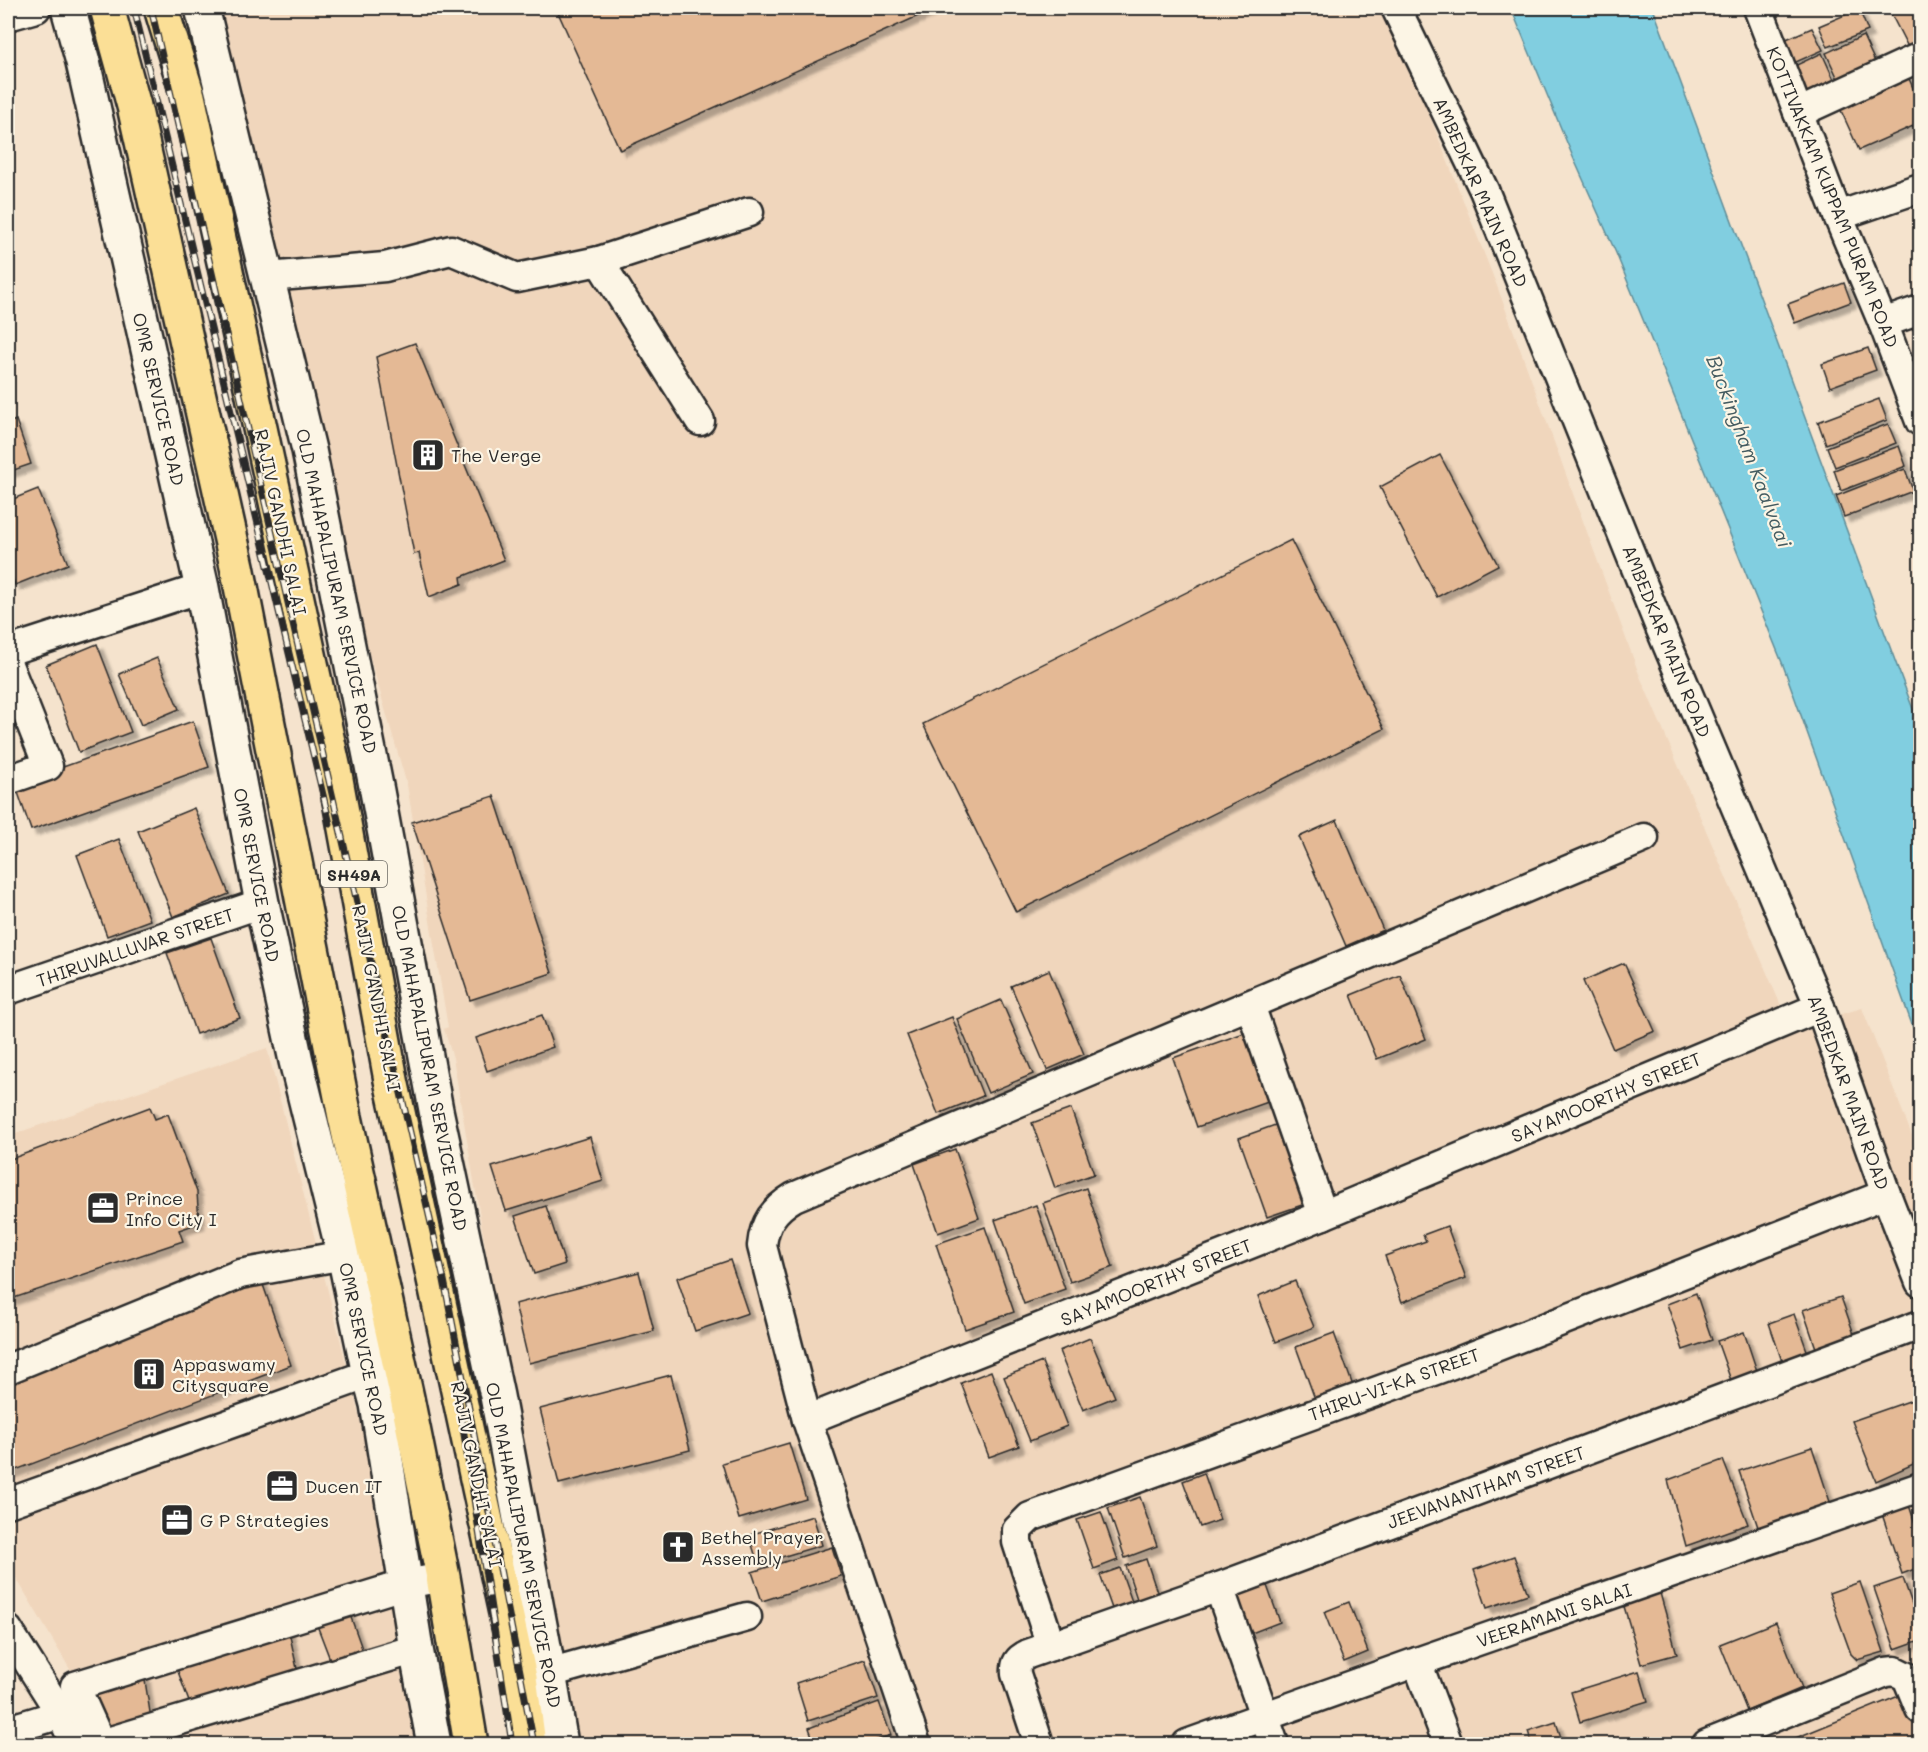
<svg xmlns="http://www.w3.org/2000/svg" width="1928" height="1752" viewBox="0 0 1928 1752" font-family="Mali,sans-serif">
<defs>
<filter id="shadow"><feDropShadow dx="5.5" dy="5.5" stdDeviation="1.5" flood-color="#0004"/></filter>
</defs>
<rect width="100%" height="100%" fill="#f5e3cd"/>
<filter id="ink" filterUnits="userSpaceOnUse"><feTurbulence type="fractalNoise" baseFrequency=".0167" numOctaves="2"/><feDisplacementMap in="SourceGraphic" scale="12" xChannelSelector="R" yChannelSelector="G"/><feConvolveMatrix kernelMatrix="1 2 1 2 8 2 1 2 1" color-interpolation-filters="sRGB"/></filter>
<g filter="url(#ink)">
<g fill="#f0d6bc">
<polygon points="182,8 1387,8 1497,286 1639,674 1791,1029 1862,1008 1920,1156 1920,1744 577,1744 565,1669 526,1486 453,1058 444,1029 448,1027 407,785"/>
<polygon points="267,1048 400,1578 418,1744 107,1744 81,1688 8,1564 8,1136"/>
</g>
<polygon fill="#81cee0" stroke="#5f8d98" stroke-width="1.5" points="1511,8 1653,8 1920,728 1920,1047 1783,665 1616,253 1573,157"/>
<g fill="#e4b995" stroke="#2b2b2b" stroke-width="1.5" filter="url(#shadow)">
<polygon points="556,8 936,8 620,150"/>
<polygon points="1888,8 1920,8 1920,43 1909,49"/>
<polygon points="1859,9 1868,31 1828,47 1819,26"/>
<polygon points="1812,28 1823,50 1787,66 1777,43"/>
<polygon points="1863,36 1876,64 1839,81 1826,53"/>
<polygon points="1822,53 1835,82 1798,99 1786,70"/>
<polygon points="1907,74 1920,104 1920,123 1859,150 1838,104"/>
<polygon points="1844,283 1851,302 1795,323 1788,304"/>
<polygon points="415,343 504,560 461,577 462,584 429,597 419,553 414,554 376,357"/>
<polygon points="1868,348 1876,370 1830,387 1822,364"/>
<polygon points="1879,399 1887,420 1826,444 1818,422"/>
<polygon points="16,420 31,464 8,472 8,423"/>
<polygon points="1888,424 1896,443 1835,467 1827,447"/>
<polygon points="1899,446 1906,466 1841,491 1834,470"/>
<polygon points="1440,455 1498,565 1437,597 1380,487"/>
<polygon points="1905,469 1913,491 1844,517 1836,496"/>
<polygon points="38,489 68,564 15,585 8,565 8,501"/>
<polygon points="1291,540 1384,729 1016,912 923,724"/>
<polygon points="97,644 131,732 79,752 46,665"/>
<polygon points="157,658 179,709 141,725 119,674"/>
<polygon points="193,721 209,767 31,830 15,784"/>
<polygon points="494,796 552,973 470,1000 412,822"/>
<polygon points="194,808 229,894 173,917 138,831"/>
<polygon points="1337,820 1383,930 1346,946 1299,837"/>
<polygon points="119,839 150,920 107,936 77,855"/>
<polygon points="211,938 240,1018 196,1034 167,953"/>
<polygon points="1624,963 1655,1031 1613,1049 1583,981"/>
<polygon points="1049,970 1084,1054 1047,1070 1011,986"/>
<polygon points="1400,975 1426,1039 1377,1059 1351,995"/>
<polygon points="1001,1000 1033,1074 988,1093 957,1019"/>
<polygon points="542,1015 553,1047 487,1071 476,1038"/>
<polygon points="952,1017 983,1096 938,1114 907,1035"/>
<polygon points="1244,1033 1268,1102 1197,1127 1173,1058"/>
<polygon points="150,1107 155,1119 168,1114 197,1192 199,1223 179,1230 183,1241 8,1300 8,1160"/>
<polygon points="1071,1109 1094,1174 1055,1188 1032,1123"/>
<polygon points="1278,1124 1305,1204 1267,1217 1239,1138"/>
<polygon points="590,1137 603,1181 506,1211 492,1167"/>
<polygon points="955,1149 979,1218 938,1233 914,1164"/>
<polygon points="1086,1188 1113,1267 1070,1282 1043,1203"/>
<polygon points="1036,1205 1065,1289 1024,1304 995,1220"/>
<polygon points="546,1206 565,1264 534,1274 515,1216"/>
<polygon points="1447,1226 1466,1278 1402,1302 1385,1256 1426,1241 1423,1235"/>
<polygon points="985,1227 1014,1312 965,1329 936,1244"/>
<polygon points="730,1260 748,1313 695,1331 677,1278"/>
<polygon points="639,1272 654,1331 529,1363 515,1304"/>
<polygon points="261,1279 291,1365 8,1473 8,1382"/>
<polygon points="1295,1281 1314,1327 1276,1342 1258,1296"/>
<polygon points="1696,1293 1712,1340 1683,1350 1667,1304"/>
<polygon points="1841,1297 1856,1340 1818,1354 1803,1310"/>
<polygon points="1794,1314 1810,1359 1784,1367 1769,1323"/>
<polygon points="1744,1332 1759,1377 1733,1386 1717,1341"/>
<polygon points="1334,1333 1353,1386 1315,1399 1296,1347"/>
<polygon points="1090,1338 1115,1397 1083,1410 1059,1351"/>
<polygon points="1042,1362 1067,1426 1030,1441 1004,1377"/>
<polygon points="991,1371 1019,1446 989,1457 961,1383"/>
<polygon points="671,1375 690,1450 559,1484 540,1409"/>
<polygon points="1915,1399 1920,1413 1920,1461 1876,1481 1852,1421"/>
<polygon points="789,1443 806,1499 739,1519 722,1463"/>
<polygon points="1812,1447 1832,1508 1760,1533 1739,1471"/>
<polygon points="1723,1460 1748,1524 1686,1546 1668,1480"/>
<polygon points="1204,1473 1220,1520 1200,1527 1183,1481"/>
<polygon points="1140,1497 1157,1546 1125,1558 1108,1508"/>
<polygon points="1920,1500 1920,1528 1912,1503"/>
<polygon points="1909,1505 1920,1539 1920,1567 1902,1574 1882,1514"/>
<polygon points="1101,1512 1118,1560 1094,1569 1077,1520"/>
<polygon points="813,1516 822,1545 758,1564 749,1535"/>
<polygon points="832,1547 841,1576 762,1601 752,1572"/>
<polygon points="1514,1556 1528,1594 1487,1608 1474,1570"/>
<polygon points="1146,1559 1160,1601 1140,1608 1126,1566"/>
<polygon points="1120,1568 1135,1610 1115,1617 1100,1575"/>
<polygon points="1903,1578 1920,1627 1920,1640 1895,1649 1874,1588"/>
<polygon points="1265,1580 1280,1622 1244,1636 1228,1593"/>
<polygon points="1860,1582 1884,1652 1857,1660 1851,1654 1829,1593"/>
<polygon points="1660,1593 1677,1654 1641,1664 1623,1603"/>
<polygon points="1349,1602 1368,1652 1344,1662 1324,1612"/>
<polygon points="348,1609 365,1657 333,1667 315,1620"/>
<polygon points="1776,1622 1802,1688 1747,1711 1720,1644"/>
<polygon points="288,1627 299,1678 192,1710 176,1666"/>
<polygon points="865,1660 878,1698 808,1721 796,1683"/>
<polygon points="143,1668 152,1725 113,1737 91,1686"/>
<polygon points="1639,1671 1648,1701 1580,1722 1571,1692"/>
<polygon points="1906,1693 1920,1727 1920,1744 1781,1744"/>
<polygon points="879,1702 891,1735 866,1744 815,1744 809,1728"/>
<polygon points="1556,1722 1563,1744 1532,1744 1528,1731"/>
</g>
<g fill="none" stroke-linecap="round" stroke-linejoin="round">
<defs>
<g id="street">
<polyline points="1396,8 1484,190 1659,625 1820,1007 1886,1194 1920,1282"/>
<polyline points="1758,8 1838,216 1883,323 1920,421"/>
<polyline points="8,16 36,8"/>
<polyline points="1798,113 1920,57"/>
<polyline points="1838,216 1920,188"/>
<polyline points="599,261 700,421"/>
<polyline points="268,277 385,267 451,250 517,278 599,261 749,212"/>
<polyline points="1883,323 1920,310"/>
<polyline points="8,651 202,588"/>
<polyline points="8,665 48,766 8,780"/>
<polyline points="8,990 262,903"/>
<polyline points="1250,1005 1323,1215"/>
<polyline points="8,1369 240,1274 344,1255"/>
<path d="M807 1420 762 1246C764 1223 774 1209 794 1197L1644 838"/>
<polyline points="8,1503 369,1374"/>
<polyline points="1219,1587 1274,1744"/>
<polyline points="8,1630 61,1714 75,1744"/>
<polyline points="1051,1646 1017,1542 1017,1530 1030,1517 1452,1364 1886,1194"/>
<polyline points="416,1649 101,1744 75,1686 406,1584 443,1577"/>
<polyline points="1417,1662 1448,1744"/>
<polyline points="549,1673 747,1617"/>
<polyline points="8,1730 61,1714"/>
<polyline points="916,1744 807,1420 1323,1215 1820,1007"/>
<path d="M1039 1744 1016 1674C1015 1663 1018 1659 1028 1654L1219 1587 1920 1325"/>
<polyline points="1187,1744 1417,1662 1920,1487"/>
<polyline points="1707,1744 1886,1672 1895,1671 1907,1677 1920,1709"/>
</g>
<g id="secondary">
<polyline points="68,8 83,62 202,588 262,903 296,1061 344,1255 369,1374 377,1404 416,1649 434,1744"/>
<polyline points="202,8 309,450 377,791 436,1110 497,1396 549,1673 561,1744"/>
</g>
<g id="primary">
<polyline points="107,8 134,106 237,566 345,1117 407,1398 443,1577 471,1744"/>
<polyline points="161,8 188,96 335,774 391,1080 520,1678 529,1744"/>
</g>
</defs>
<use href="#street" stroke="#2b2b2b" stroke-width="33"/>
<use href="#secondary" stroke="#2b2b2b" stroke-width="38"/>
<use href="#primary" stroke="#2b2b2b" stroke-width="38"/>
<use href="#street" stroke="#fcf5e5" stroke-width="28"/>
<use href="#secondary" stroke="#fcf5e5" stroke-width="33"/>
<use href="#primary" stroke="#fbdf96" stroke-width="33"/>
<defs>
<g id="rail">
<polyline points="134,8 330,824"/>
<polyline points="151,8 444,1280 534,1744"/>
<polyline points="457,1389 512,1744"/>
</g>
</defs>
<use href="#rail" stroke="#2b2b2b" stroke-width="7"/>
<use href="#rail" stroke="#fcf5e5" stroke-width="4.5" stroke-dasharray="14" stroke-linecap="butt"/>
</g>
</g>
<defs>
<symbol id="building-square" viewBox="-11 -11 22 22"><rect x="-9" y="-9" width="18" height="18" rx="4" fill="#2b2b2b" stroke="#fcf5e5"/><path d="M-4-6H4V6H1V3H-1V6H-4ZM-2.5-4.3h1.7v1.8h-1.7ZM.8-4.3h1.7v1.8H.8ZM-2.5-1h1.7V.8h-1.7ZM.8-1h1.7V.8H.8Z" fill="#fff"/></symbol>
<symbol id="office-square" viewBox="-11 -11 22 22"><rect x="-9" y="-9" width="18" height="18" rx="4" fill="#2b2b2b" stroke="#fcf5e5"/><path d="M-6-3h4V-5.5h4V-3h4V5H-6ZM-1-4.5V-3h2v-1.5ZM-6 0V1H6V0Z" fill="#fff"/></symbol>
<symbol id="church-square" viewBox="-11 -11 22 22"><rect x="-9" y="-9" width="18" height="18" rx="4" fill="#2b2b2b" stroke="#fcf5e5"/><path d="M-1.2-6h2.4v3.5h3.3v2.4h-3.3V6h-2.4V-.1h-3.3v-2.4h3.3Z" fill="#fff"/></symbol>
</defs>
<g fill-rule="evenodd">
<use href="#building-square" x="409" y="436" width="38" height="38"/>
<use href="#office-square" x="84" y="1189" width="38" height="38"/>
<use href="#building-square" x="130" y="1355" width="38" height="38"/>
<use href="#office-square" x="263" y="1467" width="38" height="38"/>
<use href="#office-square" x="158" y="1501" width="38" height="38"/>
<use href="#church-square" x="659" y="1528" width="38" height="38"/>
</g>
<g text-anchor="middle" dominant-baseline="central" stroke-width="4.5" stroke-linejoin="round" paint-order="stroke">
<rect fill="#fcf5e5" stroke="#6a6863" stroke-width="1.5" x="321" y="861" width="66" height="26" rx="4.5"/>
<g font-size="16" font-weight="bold" fill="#2b2b2b">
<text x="354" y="874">SH49A</text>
</g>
<g font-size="18" fill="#2b2b2b" stroke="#fcf5e5">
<text transform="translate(1481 192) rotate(66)">AMBEDKAR MAIN ROAD</text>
<text transform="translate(1833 197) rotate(68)">KOTTIVAKKAM KUPPAM PURAM ROAD</text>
<text transform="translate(159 399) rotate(77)">OMR SERVICE ROAD</text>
<text transform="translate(281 522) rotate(78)">RAJIV GANDHI SALAI</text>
<text transform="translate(337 591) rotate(78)">OLD MAHAPALIPURAM SERVICE ROAD</text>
<text transform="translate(1667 641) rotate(68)">AMBEDKAR MAIN ROAD</text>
<text transform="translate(257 875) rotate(79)">OMR SERVICE ROAD</text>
<text transform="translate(135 947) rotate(-19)">THIRUVALLUVAR STREET</text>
<text transform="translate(377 998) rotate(79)">RAJIV GANDHI SALAI</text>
<text transform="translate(430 1068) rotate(79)">OLD MAHAPALIPURAM SERVICE ROAD</text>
<text transform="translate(1849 1092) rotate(70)">AMBEDKAR MAIN ROAD</text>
<text transform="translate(1606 1097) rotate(-23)">SAYAMOORTHY STREET</text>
<text transform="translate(1156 1282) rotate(-22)">SAYAMOORTHY STREET</text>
<text transform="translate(364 1349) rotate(78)">OMR SERVICE ROAD</text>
<text transform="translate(1394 1384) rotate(-20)">THIRU-VI-KA STREET</text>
<text transform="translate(477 1474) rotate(78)">RAJIV GANDHI SALAI</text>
<text transform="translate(1486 1487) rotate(-20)">JEEVANANTHAM STREET</text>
<text transform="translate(524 1545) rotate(79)">OLD MAHAPALIPURAM SERVICE ROAD</text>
<text transform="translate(1554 1615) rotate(-19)">VEERAMANI SALAI</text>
</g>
<g font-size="18" fill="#2b2b2b" stroke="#fcf5e5" text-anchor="start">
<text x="451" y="455">The Verge</text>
<text x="126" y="1198">Prince<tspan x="126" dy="21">Info City I</tspan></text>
<text x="172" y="1364">Appaswamy<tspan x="172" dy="21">Citysquare</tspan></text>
<text x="305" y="1486">Ducen IT</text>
<text x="200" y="1520">G P Strategies</text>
<text x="701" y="1537">Bethel Prayer<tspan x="701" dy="21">Assembly</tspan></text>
</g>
<g font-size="20" font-style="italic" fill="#455c61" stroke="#fcf5e5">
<text transform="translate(1750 451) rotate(69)">Buckingham Kaalvaai</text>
</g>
</g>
<rect width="1928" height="1752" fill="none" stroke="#fcf5e5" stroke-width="30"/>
<rect x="15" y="15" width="1898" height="1722" fill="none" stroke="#2b2b2b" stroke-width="2" filter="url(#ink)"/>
</svg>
